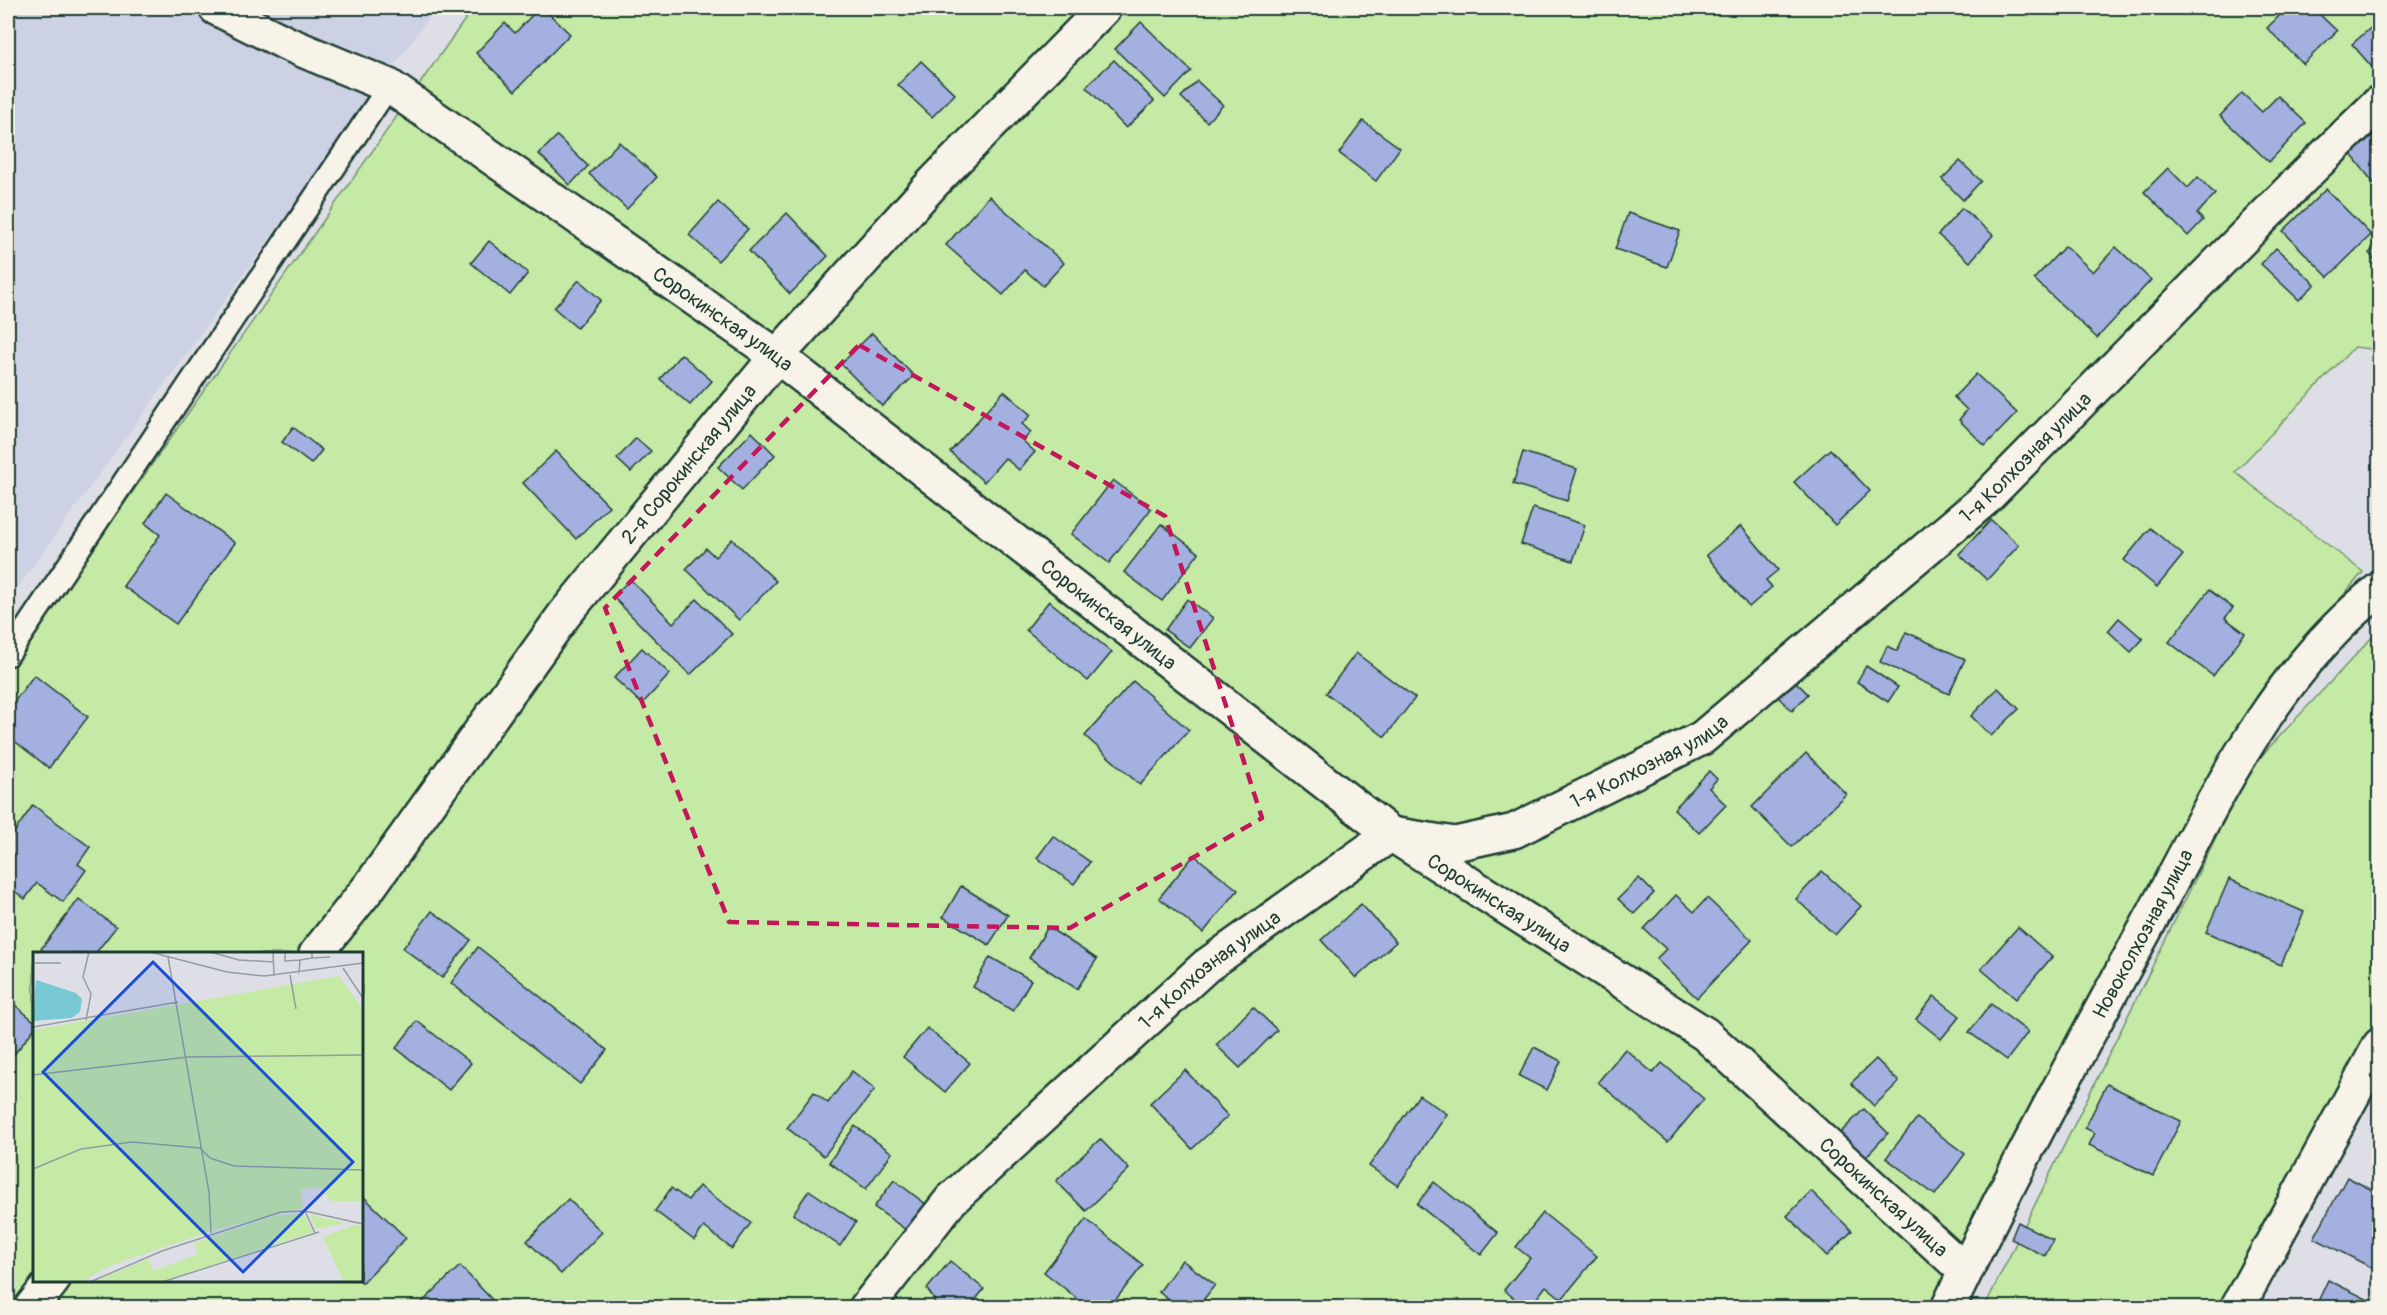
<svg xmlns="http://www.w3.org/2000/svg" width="2387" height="1315" viewBox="0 0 2387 1315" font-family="Pangolin,sans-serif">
<rect width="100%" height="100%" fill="#dedfe6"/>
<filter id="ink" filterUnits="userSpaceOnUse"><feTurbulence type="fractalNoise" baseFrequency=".0167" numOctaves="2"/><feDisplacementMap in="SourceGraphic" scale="12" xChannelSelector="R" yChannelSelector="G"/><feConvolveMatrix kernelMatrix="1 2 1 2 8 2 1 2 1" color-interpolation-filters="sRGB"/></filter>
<g filter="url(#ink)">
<polygon fill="#ccd1e4" points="12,8 436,8 8,601 8,10"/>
<g fill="#c4eaa5" stroke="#72946c" stroke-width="1.5" fill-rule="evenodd">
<path d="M473 8H2379V350L2354 347 2235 472 2363 572 2262 692 1966 1231 1930 1307 8 1308V669ZM34 954H362V1280H34Z"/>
<polygon points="2379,630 2379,1012 2230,1307 1984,1308 2250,768"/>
</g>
<g fill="#a3b0e0" stroke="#1f3d34" stroke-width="1.5">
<polygon points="539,8 543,8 570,34 515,91 476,53 505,23 515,33"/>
<polygon points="2287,8 2313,8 2337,31 2303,64 2267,28"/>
<polygon points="2380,20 2380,70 2377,73 2352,44"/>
<polygon points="1141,22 1191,71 1165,98 1115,49"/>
<polygon points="1114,60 1154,101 1126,128 1086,87"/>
<polygon points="921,61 955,94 932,117 898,85"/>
<polygon points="1197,81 1223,105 1207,122 1181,97"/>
<polygon points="2242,93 2262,112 2278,96 2306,123 2269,162 2220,116"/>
<polygon points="1363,121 1400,148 1376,181 1339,153"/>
<polygon points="2380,130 2380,191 2350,153"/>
<polygon points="557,136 588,166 570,185 539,154"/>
<polygon points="619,142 657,177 627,209 589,174"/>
<polygon points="1960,161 1981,181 1963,200 1942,179"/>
<polygon points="2168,168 2188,188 2198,177 2215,194 2197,214 2203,220 2188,236 2144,192"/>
<polygon points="2326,189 2371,235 2328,277 2283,231"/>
<polygon points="989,196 1064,263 1043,286 1025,270 1003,295 946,245"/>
<polygon points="718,202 748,229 718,261 689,235"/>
<polygon points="1962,208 1993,235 1970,262 1938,235"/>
<polygon points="787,213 828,256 790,294 749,251"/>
<polygon points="1628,213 1680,231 1667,267 1615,249"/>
<polygon points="489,241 528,273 510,295 471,263"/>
<polygon points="2380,244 2380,267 2369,253"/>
<polygon points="2065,246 2093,272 2116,247 2151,280 2097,338 2034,279"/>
<polygon points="2276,248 2315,284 2299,300 2261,264"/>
<polygon points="579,280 601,300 577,328 554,308"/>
<polygon points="872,333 914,376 882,406 841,364"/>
<polygon points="681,354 712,381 690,405 660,379"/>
<polygon points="1976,374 2017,413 1985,446 1959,420 1967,410 1954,397"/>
<polygon points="1004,391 1031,415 1022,424 1031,432 1023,441 1035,452 1019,470 1005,458 984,482 950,452"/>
<polygon points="293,427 322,450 311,464 282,442"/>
<polygon points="752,432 775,455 742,490 718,467"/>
<polygon points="636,438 651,451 631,472 617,459"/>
<polygon points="1830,449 1870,491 1835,525 1794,482"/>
<polygon points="556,451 609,506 576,539 523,483"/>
<polygon points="1523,452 1577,469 1567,501 1513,484"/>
<polygon points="1113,480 1151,509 1109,563 1071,534"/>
<polygon points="166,493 235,543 176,624 123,586 160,535 145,523"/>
<polygon points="1533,508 1585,525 1573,561 1521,544"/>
<polygon points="1991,520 2019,545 1987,580 1959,554"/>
<polygon points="1161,524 1199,553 1162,601 1124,572"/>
<polygon points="1741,526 1778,570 1766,580 1772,587 1749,607 1706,555"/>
<polygon points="2150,528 2183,555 2157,587 2124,560"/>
<polygon points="732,539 776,581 739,620 686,569 706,548 715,557"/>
<polygon points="630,579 673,623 697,599 732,634 690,675 613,597"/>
<polygon points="2209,590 2233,608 2225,618 2245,633 2213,676 2169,642"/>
<polygon points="1187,599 1213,618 1190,648 1165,630"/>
<polygon points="1049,601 1112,652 1088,681 1026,630"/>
<polygon points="2119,618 2143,639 2131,652 2108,631"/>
<polygon points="1906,632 1965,659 1949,694 1880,662 1887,646 1897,651"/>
<polygon points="642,648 670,674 642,704 614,678"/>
<polygon points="1356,653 1415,698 1385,737 1326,693"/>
<polygon points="1866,666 1898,687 1888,702 1857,682"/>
<polygon points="34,675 88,717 49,768 8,736 8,710"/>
<polygon points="1133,681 1189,730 1140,785 1085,736"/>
<polygon points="1795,681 1808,694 1792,711 1778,697"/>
<polygon points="1998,688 2019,709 1991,736 1971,716"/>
<polygon points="1806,753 1846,794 1792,847 1752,807"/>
<polygon points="1709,771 1717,779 1709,788 1726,805 1699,833 1674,809"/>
<polygon points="33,805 90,847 78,864 86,870 63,902 37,883 25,899 8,886 8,841"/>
<polygon points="1053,836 1090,862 1074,884 1037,858"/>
<polygon points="1194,855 1238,890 1203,933 1159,898"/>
<polygon points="1822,871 1861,906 1835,935 1796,899"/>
<polygon points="1639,878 1654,893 1634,914 1618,899"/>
<polygon points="2229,879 2304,912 2281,965 2206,932"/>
<polygon points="961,886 1008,915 989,945 943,917"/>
<polygon points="1676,895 1694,912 1707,898 1752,940 1697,998 1656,959 1666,949 1644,929"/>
<polygon points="79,899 116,927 95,954 47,954 41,949"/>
<polygon points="1361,904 1396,942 1356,978 1321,940"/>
<polygon points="432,911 471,940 442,978 403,948"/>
<polygon points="1048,927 1097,959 1077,989 1029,958"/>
<polygon points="2018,927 2052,957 2016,999 1981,969"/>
<polygon points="478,947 607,1050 580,1084 451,983"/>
<polygon points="990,957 1031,980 1013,1011 973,987"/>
<polygon points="1934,996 1960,1016 1941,1039 1916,1019"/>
<polygon points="8,999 34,1021 34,1029 9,1061"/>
<polygon points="1991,1004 2028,1032 2007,1060 1969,1032"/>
<polygon points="1253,1007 1277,1030 1240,1068 1216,1045"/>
<polygon points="417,1021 471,1063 449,1090 396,1048"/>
<polygon points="927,1028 970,1063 945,1092 903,1057"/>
<polygon points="1534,1047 1561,1061 1547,1090 1519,1076"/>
<polygon points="1625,1049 1653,1073 1662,1063 1704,1099 1668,1142 1598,1082"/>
<polygon points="1876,1059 1899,1082 1874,1106 1851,1083"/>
<polygon points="1185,1070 1228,1116 1192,1149 1150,1103"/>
<polygon points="852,1071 875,1089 824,1156 787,1128 814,1092 828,1103"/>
<polygon points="2107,1084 2181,1121 2153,1176 2089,1145 2095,1133 2085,1128"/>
<polygon points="1419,1095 1447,1114 1398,1186 1369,1166"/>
<polygon points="1864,1109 1888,1133 1865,1158 1840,1133"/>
<polygon points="1917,1118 1965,1154 1935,1195 1886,1158"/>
<polygon points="855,1126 892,1153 866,1189 829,1162"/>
<polygon points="1100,1139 1129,1169 1086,1211 1056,1181"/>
<polygon points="2347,1177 2380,1194 2380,1211 2377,1216 2380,1217 2380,1272 2314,1238"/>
<polygon points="894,1180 931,1208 912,1234 874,1207"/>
<polygon points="1434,1182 1498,1233 1481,1255 1417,1204"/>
<polygon points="699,1186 751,1223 732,1249 704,1227 694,1240 655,1211 671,1188 688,1200"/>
<polygon points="809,1190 856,1222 840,1246 793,1214"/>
<polygon points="1811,1191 1852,1231 1827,1256 1787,1216"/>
<polygon points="362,1195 406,1238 362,1283 360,1280"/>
<polygon points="568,1199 602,1232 561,1274 527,1241"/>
<polygon points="1543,1213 1597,1256 1562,1299 1546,1286 1529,1308 1526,1308 1504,1290 1530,1258 1516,1247"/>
<polygon points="1086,1219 1143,1265 1109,1308 1089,1308 1044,1272"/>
<polygon points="2018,1222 2053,1240 2045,1256 2011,1239"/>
<polygon points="1182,1260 1215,1285 1197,1308 1179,1308 1159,1292"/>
<polygon points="950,1261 984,1289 969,1308 930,1308 935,1301 927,1289"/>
<polygon points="460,1266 500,1308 416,1308"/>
<polygon points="2328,1280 2375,1303 2373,1308 2315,1308"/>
</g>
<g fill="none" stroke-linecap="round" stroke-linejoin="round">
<defs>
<polyline id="service" points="8,655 389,86"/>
<g id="minor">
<path id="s1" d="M216 8 288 44 389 86 777 356 1391 834 1705 1034 1965 1271"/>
<path id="s2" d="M316 954 370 886 564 615 777 356 933 183 1104 8"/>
<polyline points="31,1308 53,1280"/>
<path id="s3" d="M866 1308 951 1200 1206 966 1391 834 1455 844 1514 831 1702 738 1984 500 2311 169 2380 102"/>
<path id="s4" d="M1948 1308C2009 1179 2077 1054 2145 930 2211 809 2269 676 2380 589"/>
<polyline points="2237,1308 2380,1045"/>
</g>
</defs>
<use href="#service" stroke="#1f3d34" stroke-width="26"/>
<use href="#minor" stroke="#1f3d34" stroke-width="38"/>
<use href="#service" stroke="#f7f3e8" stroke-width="21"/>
<use href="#minor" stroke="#f7f3e8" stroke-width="33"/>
</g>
</g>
<path fill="none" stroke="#c2185b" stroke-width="4.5" stroke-dasharray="12 8" stroke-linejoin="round" d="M859 345 1165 516 1262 818 1070 928 729 922 605 608Z"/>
<g text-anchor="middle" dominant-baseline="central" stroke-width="4.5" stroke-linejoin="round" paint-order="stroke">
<g font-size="20" fill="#1f3d34" stroke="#f7f3e8">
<text stroke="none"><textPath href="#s1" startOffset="597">Сорокинская улица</textPath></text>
<text stroke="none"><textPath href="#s3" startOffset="1474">1-я Колхозная улица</textPath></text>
<text stroke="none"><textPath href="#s2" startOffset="616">2-я Сорокинская улица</textPath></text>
<text stroke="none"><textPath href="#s1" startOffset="1083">Сорокинская улица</textPath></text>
<text stroke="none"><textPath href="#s3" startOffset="988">1-я Колхозная улица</textPath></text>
<text stroke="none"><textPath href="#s1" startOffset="1569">Сорокинская улица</textPath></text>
<text stroke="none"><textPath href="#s4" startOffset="422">Новоколхозная улица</textPath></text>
<text stroke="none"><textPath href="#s3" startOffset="484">1-я Колхозная улица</textPath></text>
<text stroke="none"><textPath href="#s1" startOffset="2055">Сорокинская улица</textPath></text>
</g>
</g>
<g transform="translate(33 952)">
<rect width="330" height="330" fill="#dedfe6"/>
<path d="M306 24 330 57 329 249H298L288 236 268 237 270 256 182 278 79 313 47 330H0V78ZM271 262 280 280 127 330H61L115 307 121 319 165 302 161 291 244 263ZM277 263 311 270V271L283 277ZM321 273H330V330H311L290 285Z" fill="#c4eaa5"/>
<path d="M3 28 43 41 49 47 47 60 39 66 0 69Z" fill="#79c9d4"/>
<path fill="none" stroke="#929e9f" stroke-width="1.5" d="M117 0 194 20 231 24 330 11M177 0 206 8 241 10M240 0 241 24M252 0V9L267 8M279 0V6L297 5M135 5 176 240 178 281M2 11H28M310 16 330 46M266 22 267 8 279 6M257 23 263 57M53 68 58 42 50 25 56 0M0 75 145 50M0 123 155 105 330 103M0 217 48 197 99 190 167 196 177 206 201 214 330 218M272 259 282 281M57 330 129 299 248 260 272 259 330 272M129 330 286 280"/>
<path fill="#1d4ed8" fill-opacity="0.15" stroke="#1d4ed8" stroke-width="3" d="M120 10 320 210 210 320 10 120Z"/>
<rect width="330" height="330" fill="none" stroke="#1f3d34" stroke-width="3"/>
</g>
<rect width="2387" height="1315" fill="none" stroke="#f7f3e8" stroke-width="30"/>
<rect x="15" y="15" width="2357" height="1285" fill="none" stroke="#1f3d34" stroke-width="2" filter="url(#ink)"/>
</svg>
